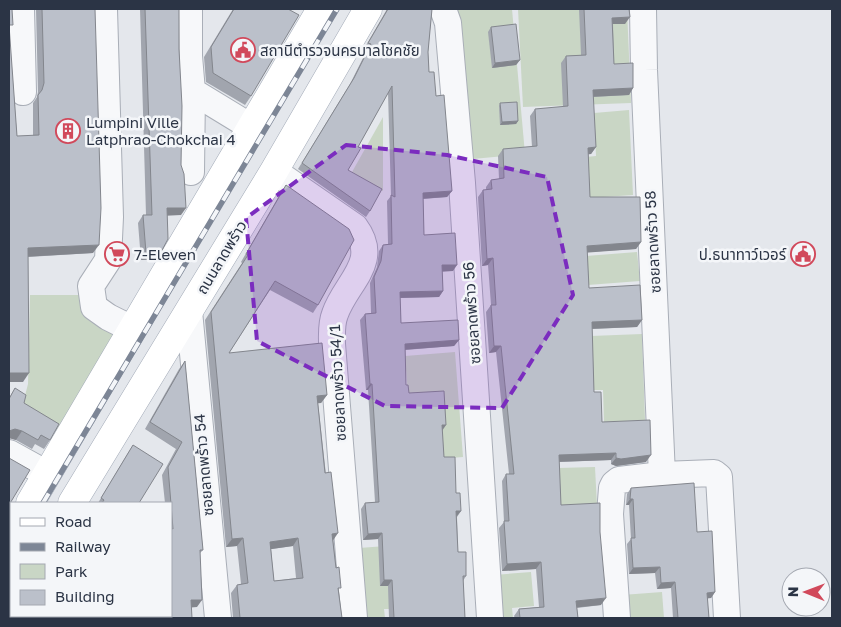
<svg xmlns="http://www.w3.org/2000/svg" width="841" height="627" viewBox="0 0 841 627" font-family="'Golos Text','Noto Sans Thai',sans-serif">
<rect width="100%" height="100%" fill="#e4e7ec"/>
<g fill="#c9d6c5">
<polygon points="449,9 512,9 525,154 462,160"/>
<polygon points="518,9 627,9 631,103 523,107"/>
<polygon points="629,110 633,195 589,198 586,157 596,156 594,113"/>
<polygon points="383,117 383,191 352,172"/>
<polygon points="637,252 640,281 588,285 586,256"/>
<polygon points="30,295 80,295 124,341 66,436 21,411 28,384"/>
<polygon points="642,334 645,420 604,422 603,390 593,390 591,336"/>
<polygon points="455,352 463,457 413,461 405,356"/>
<polygon points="595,467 597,506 560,507 558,468"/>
<polygon points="413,544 395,609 384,609 385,618 364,618 359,548"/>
<polygon points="531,572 534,606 512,608 513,618 497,618 494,575"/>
<polygon points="662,592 664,618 624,618 622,595"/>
</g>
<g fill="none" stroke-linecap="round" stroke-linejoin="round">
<defs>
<g id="minor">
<polyline points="21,9 23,92"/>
<polyline points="104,9 110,217 108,260 91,286 94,307 108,317 132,329"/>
<polyline points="189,9 189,56 192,91 251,127"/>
<polyline points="443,9 448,23 462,183 490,618"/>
<polyline points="643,9 644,70 662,475"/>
<path d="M274 171 355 227C381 262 346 282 335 314 331 324 332 334 332 344L354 618"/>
<polyline points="191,172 192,91"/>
<polyline points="189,311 218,618"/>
<polyline points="9,453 47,474"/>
<polyline points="96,618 96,616"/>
<polyline points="617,618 610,514 612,488 614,484 619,480 662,475 714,473 719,477 727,618"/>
</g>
<g id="major">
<polyline points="30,503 321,9"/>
<polyline points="72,503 274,171 368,9"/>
<polyline points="9,538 11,534"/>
<polyline points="9,609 11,605"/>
</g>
</defs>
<use href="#minor" stroke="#a9aeb7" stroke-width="28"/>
<use href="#major" stroke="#a3abb8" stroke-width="29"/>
<use href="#minor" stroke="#f7f8fa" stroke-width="26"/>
<use href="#major" stroke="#fff" stroke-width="28"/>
<defs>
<g id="rail">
<polyline points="43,503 337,9"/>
<polyline points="9,560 11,556"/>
</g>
</defs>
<use href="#rail" stroke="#7d8696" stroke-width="5.5"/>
<use href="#rail" stroke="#f4f6f9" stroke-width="4" stroke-dasharray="11" stroke-linecap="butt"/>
</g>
<g fill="#a1a5ae" fill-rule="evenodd">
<polygon points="36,9 95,9 93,253 28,257 23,382 9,30 17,136 33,136 33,103 37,97 38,92"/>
<polygon points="140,9 179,9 181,215 167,215 161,252 156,259 141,260 138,223 143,215 146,215"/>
<polygon points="233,9 288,9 251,96 245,105 206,82 204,57"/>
<polygon points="387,9 432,9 428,52 429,72 436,96 452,191 447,197 423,199 424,235 453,271 442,271 443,291 439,297 400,298 401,323 459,340 454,346 405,350 406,385 409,393 442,431 444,457 456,493 461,511 457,517 458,552 466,576 463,581 465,618 389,618 388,586 380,586 378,539 363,540 361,509 365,503 375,502 368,390 366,390 360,320 365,314 371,313 370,283 377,267 379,251 383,245 388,244 387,201 391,196 388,93 358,147 348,170 370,211 366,217 298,169 350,84 367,50 364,49"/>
<polygon points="579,9 629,9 625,24 613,24 614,64 633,88 629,95 593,97 596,147 591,154 588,154 590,197 641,242 636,249 587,252 589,288 642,320 637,327 592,329 594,392 602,422 646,462 616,466 611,464 611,460 559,462 561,505 601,605 577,608 578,618 515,618 514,616 519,609 539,607 536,569 502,571 499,528 504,522 502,481 506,474 509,474 496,352 489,353 486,312 491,305 488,265 482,266 478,197 483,190 486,190 486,187 491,180 499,179 498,156 503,149 532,147 530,116 535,109 563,107 561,63 566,56 581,55"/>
<polygon points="491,27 520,60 516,65 492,68 488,32"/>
<polygon points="500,103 518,121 516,124 500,125 499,106"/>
<path d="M286 185 318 305 313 313 270 290 229 353 327 395 321 403H318L342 618H233L231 593 237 585 241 584 237 546 226 547 205 320 242 263 241 262 280 194ZM293 546 296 578 274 581 271 549Z"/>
<polygon points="185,361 203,550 200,553 197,607 191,607 192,618 111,618 110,616 171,616 171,503 165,503 162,475 176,449 145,429 179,369"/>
<polygon points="15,388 24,403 50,440 44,449 35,444 32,449 16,440 9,438 9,398"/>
<polygon points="133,445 139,503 98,503 128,453"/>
<polygon points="631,488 697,532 715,592 711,598 707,598 709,618 673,618 671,588 657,589 655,573 629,574 627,544 631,539 629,505 626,505 627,494"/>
</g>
<g fill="#83868d">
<polygon points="630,17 625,24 607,24 612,18"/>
<polygon points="520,60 516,65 492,68 495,63"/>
<polygon points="633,88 629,95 588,97 593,90"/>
<polygon points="518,121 516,124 500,125 502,122"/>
<polygon points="596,147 591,154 583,155 588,148"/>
<polygon points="452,191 447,197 419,199 423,193"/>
<polygon points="167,208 186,208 181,215 161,216"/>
<polygon points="641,242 636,249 582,253 587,246"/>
<polygon points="99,245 93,253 22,257 28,248"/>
<polygon points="161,252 156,259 141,260 146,253"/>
<polygon points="493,258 488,265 482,266 487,259"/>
<polygon points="442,265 457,265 453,271 438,272"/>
<polygon points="443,291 439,297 396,298 400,292"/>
<polygon points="642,320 637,327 587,329 592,322"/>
<polygon points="459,340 454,346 401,350 405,344"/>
<polygon points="494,346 501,346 496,352 489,353"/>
<polygon points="9,373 29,373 23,382 9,382"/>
<polygon points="370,384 372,384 368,390 366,390"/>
<polygon points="327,395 321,403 311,404 317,396"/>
<polygon points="442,425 446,425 442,431"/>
<polygon points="15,429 22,431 16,440 9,438 9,431"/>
<polygon points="616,453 611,460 554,462 559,455"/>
<polygon points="651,455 646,462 616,466 611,464 616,458"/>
<polygon points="630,499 633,499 629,505 626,505"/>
<polygon points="456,511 461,511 456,517"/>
<polygon points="338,533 332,542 332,534"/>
<polygon points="382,533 378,539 363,540 368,534"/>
<polygon points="243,538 237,546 226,547 232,539"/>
<polygon points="298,538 293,546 265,550 270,542"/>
<polygon points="541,562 536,569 502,571 507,564"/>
<polygon points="660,567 655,573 629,574 633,568"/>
<polygon points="384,580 392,580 388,586 380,586"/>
<polygon points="675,582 671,588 657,589 661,583"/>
<polygon points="715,592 711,598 703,599 707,593"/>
<polygon points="606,598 601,605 571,608 576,601"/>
<polygon points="191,600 202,600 197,607 185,608"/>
</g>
<g fill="#bbc0ca" stroke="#83868d" fill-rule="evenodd">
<polygon points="9,9 12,9 13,25 9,25 17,136 39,135 38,95 42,90 44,83 42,9 95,9 101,208 99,245 28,248 29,373 9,373"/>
<polygon points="145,9 179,9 179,49 182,106 181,165 184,174 186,208 167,208 168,239 161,252 146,253 143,215 152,215"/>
<polygon points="234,9 288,9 299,15 251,96 213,73 211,47"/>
<polygon points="388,9 432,9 428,52 429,72 434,72 436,96 444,95 452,191 423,193 424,235 455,233 457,265 442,265 443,291 400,292 401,323 458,320 459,340 405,344 406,385 408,385 409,393 444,391 446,425 442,425 444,457 455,457 456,493 460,493 461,511 456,511 458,552 466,552 466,576 463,576 465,618 394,618 392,580 384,580 382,533 368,534 365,503 379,502 372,384 370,384 365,314 376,313 374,277 381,261 383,245 392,244 391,195 395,197 392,86 358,147 361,148 348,170 382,189 370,211 302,163 354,78 371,44 368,43"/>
<polygon points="584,9 629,9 630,17 612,18 614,64 633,63 633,88 593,90 596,147 588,148 590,197 640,197 641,242 587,246 589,288 640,285 642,320 592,322 594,392 601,392 602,422 650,420 651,455 621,459 616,458 616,453 559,455 561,505 600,503 600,532 606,598 576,601 578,618 520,618 519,609 544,607 541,562 507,564 504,521 509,521 506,474 514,474 501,346 494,346 491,305 496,305 493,258 487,259 483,190 492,189 491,180 504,178 503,149 537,146 535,109 568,106 566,56 586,55"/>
<polygon points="516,24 520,60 495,63 491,27"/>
<polygon points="517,102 518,121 502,122 500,103"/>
<path d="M286 185 349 229 354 240 318 305 275 281 229 353 322 343 327 395 317 396 325 473 331 472 338 533 332 534 336 568 339 567 341 588H338L342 618H240L237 585 248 583 243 538 232 539 211 312 248 255 246 254ZM298 538 303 578 274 581 270 542Z"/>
<polygon points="185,361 203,550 200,550 202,600 191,600 192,618 114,618 115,616 171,616 171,528 173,529 168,467 182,442 150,422"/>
<polygon points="15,388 26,395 24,403 59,424 50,440 41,435 38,440 22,431 15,429 9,431 9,399"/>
<polygon points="133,445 163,464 139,503 102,503 104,500 101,498"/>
<polygon points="9,458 30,470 9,505"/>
<polygon points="694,483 697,532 712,531 715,592 707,593 709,618 678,618 675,582 661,583 660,567 633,568 631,538 635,538 633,499 630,499 631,488"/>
<polygon points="36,616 88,616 89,618 35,618"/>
</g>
<path fill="#7b2cbf" fill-opacity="0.2" stroke="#7b2cbf" stroke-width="4" stroke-dasharray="10 6" stroke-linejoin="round" d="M346 145 447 155 547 177 573 295 502 408 385 406 257 341 246 218Z"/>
<defs>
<symbol id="civic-ring" viewBox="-11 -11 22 22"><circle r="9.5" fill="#f4f6f9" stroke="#d1495b" stroke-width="1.5"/><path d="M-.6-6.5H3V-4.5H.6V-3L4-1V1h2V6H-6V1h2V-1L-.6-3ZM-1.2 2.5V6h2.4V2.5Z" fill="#d1495b"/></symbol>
<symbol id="building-ring" viewBox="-11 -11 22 22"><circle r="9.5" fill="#f4f6f9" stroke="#d1495b" stroke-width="1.5"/><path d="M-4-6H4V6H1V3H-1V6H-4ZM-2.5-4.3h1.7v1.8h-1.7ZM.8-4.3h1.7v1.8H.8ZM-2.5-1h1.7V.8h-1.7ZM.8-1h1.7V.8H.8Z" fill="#d1495b"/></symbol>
<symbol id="supermarket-ring" viewBox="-11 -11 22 22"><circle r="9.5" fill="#f4f6f9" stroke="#d1495b" stroke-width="1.5"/><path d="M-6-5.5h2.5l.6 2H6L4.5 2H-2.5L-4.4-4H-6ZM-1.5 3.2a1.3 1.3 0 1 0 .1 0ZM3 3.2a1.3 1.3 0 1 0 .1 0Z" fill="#d1495b"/></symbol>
</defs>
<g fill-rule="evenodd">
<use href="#civic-ring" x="229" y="36" width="28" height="28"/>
<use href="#building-ring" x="54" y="117" width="28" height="28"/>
<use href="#supermarket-ring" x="103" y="240" width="28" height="28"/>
<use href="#civic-ring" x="789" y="240" width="28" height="28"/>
</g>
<g text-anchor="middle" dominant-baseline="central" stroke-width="5" stroke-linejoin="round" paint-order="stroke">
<g font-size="15" fill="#2b3445" stroke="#f4f6f9" text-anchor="start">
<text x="260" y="50">สถานีตำรวจนครบาลโชคชัย</text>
<text x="86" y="122">Lumpini Ville<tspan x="86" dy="17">Latphrao-Chokchai 4</tspan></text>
<text x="134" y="254">7-Eleven</text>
<text x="786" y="254" text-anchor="end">ป.ธนาทาว์เวอร์</text>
</g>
<g font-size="15" fill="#2b3445" stroke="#f4f6f9">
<text transform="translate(652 242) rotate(-93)">ซอยลาดพร้าว 58</text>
<text transform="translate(221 257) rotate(-59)">ถนนลาดพร้าว</text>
<text transform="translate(471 313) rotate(-94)">ซอยลาดพร้าว 56</text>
<text transform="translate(337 383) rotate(-93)">ซอยลาดพร้าว 54/1</text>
<text transform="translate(203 465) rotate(-95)">ซอยลาดพร้าว 54</text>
</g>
</g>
<rect width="841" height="627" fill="none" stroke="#2b3445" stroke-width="20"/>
<rect x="10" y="502" width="162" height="115" fill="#f4f6f9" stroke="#a4a8b1"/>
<rect x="20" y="518" width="25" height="8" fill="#ffffff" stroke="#a4a8b1"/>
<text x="55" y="527" font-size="15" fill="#2b3445">Road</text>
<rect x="20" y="543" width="25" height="8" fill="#7d8696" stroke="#a4a8b1"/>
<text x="55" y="552" font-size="15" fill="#2b3445">Railway</text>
<rect x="20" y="564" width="25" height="15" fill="#c9d6c5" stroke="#a4a8b1"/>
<text x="55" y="577" font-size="15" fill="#2b3445">Park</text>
<rect x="20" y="590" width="25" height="15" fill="#bbc0ca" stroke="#a4a8b1"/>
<text x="55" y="602" font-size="15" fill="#2b3445">Building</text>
<g transform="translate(806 592) rotate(271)"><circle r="24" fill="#f4f6f9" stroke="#a4a8b1"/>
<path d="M0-4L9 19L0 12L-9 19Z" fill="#d1495b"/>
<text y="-8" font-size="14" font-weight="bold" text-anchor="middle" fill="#2b3445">N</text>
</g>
</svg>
